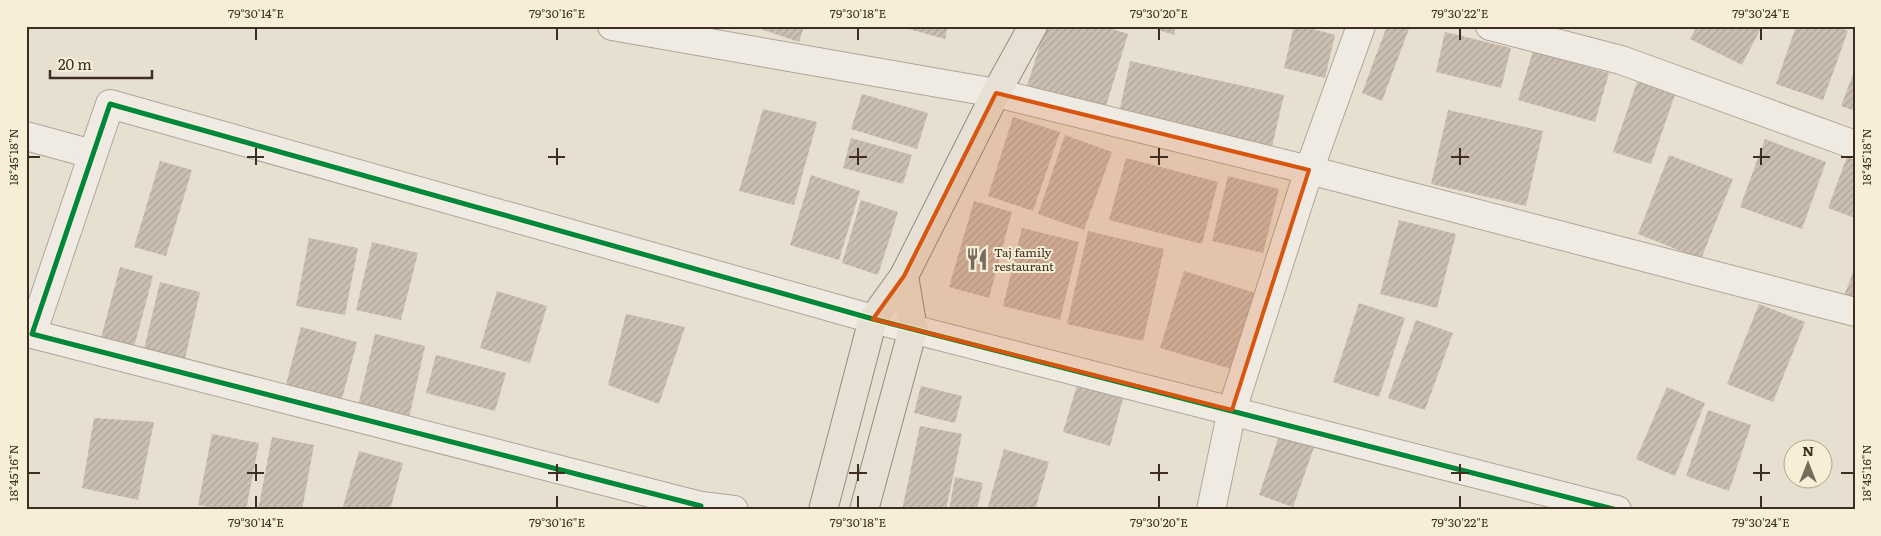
<svg xmlns="http://www.w3.org/2000/svg" width="1881" height="536" viewBox="0 0 1881 536" font-family="Literata,serif">
<defs>
<pattern id="building-hatch" width="6" height="6" patternUnits="userSpaceOnUse" patternTransform="scale(1.25)"><rect width="6" height="6" fill="#cbbfb2"/><path d="M-1 1l2-2M0 6l6-6M5 7l2-2" fill="none" stroke="#afa499"/></pattern>
</defs>
<rect width="100%" height="100%" fill="#e7e0d1"/>
<g fill="url(#building-hatch)">
<polygon points="752,26 804,26 799,42"/>
<polygon points="898,26 948,26 945,39"/>
<polygon points="1046,26 1103,26 1128,34 1103,116 1025,92"/>
<polygon points="1147,26 1176,26 1174,35"/>
<polygon points="1294,26 1302,26 1335,35 1325,78 1284,68"/>
<polygon points="1387,26 1410,26 1382,101 1362,93"/>
<polygon points="1697,26 1762,26 1742,65 1690,39"/>
<polygon points="1796,26 1836,26 1848,31 1823,100 1776,84"/>
<polygon points="1445,32 1511,48 1501,88 1436,72"/>
<polygon points="1533,51 1609,73 1595,122 1518,100"/>
<polygon points="1130,61 1284,95 1271,151 1118,118"/>
<polygon points="1855,69 1855,111 1841,106"/>
<polygon points="1638,79 1676,92 1651,164 1613,152"/>
<polygon points="862,94 928,113 917,149 851,129"/>
<polygon points="763,109 817,122 794,205 739,191"/>
<polygon points="1448,110 1543,131 1526,206 1431,184"/>
<polygon points="1013,117 1060,132 1033,211 988,196"/>
<polygon points="1065,135 1112,152 1084,230 1038,214"/>
<polygon points="851,138 912,155 903,184 843,168"/>
<polygon points="1765,139 1826,162 1802,229 1740,207"/>
<polygon points="1848,154 1855,156 1855,218 1828,208"/>
<polygon points="1669,155 1733,179 1701,259 1638,234"/>
<polygon points="1126,158 1218,182 1202,244 1109,220"/>
<polygon points="160,161 192,170 166,256 134,247"/>
<polygon points="811,175 860,191 839,260 790,245"/>
<polygon points="1228,176 1279,189 1263,253 1212,241"/>
<polygon points="861,200 898,212 878,275 842,263"/>
<polygon points="974,201 1012,212 989,298 949,287"/>
<polygon points="1399,220 1456,234 1437,308 1380,294"/>
<polygon points="1022,228 1079,242 1060,320 1003,306"/>
<polygon points="1088,231 1164,249 1143,341 1067,324"/>
<polygon points="309,238 358,248 345,315 296,306"/>
<polygon points="372,242 418,253 401,320 356,310"/>
<polygon points="120,267 153,276 132,355 99,345"/>
<polygon points="1855,267 1855,300 1844,296"/>
<polygon points="1184,271 1262,295 1238,371 1160,348"/>
<polygon points="160,282 200,292 184,363 143,353"/>
<polygon points="497,291 547,306 530,363 480,348"/>
<polygon points="1359,303 1405,318 1379,397 1333,382"/>
<polygon points="1759,304 1805,322 1773,402 1727,384"/>
<polygon points="626,314 685,327 659,404 608,385"/>
<polygon points="1416,320 1453,333 1425,410 1388,398"/>
<polygon points="301,327 357,342 338,414 282,400"/>
<polygon points="375,334 425,346 409,418 358,406"/>
<polygon points="436,355 506,373 495,411 426,393"/>
<polygon points="1080,375 1126,388 1110,446 1063,432"/>
<polygon points="921,386 962,396 955,423 914,413"/>
<polygon points="1667,387 1705,403 1675,476 1636,459"/>
<polygon points="1708,410 1751,425 1729,491 1686,476"/>
<polygon points="94,418 154,422 138,500 82,488"/>
<polygon points="1283,424 1318,436 1293,507 1259,495"/>
<polygon points="920,426 962,434 946,510 902,510"/>
<polygon points="212,434 259,443 246,510 224,510 198,505"/>
<polygon points="272,437 314,445 302,510 258,510"/>
<polygon points="1004,449 1049,462 1035,510 987,510"/>
<polygon points="359,451 403,463 390,510 342,510"/>
<polygon points="955,477 983,483 977,510 949,510"/>
</g>
<g fill="none" stroke-linecap="round" stroke-linejoin="round">
<defs>
<g id="minor">
<polyline points="612,26 996,93 1309,170 1855,312"/>
<polyline points="1490,26 1621,60 1855,145"/>
<polyline points="26,136 92,154"/>
<polyline points="701,506 734,510"/>
<polyline points="699,510 701,506 32,334 110,104 873,319 1617,510"/>
<polyline points="1211,510 1232,410 1309,170 1361,26"/>
</g>
<g id="major">
<polyline points="823,510 873,319 904,276 996,93 1033,26"/>
<polyline points="864,510 913,329 904,276"/>
</g>
</defs>
<use href="#minor" stroke="#ada599" stroke-width="30"/>
<use href="#major" stroke="#928b80" stroke-width="30"/>
<use href="#minor" stroke="#efebe3" stroke-width="28"/>
<use href="#major" stroke="#e6e1d4" stroke-width="28"/>
<defs>
<polyline id="cycleway" points="699,510 701,506 32,334 110,104 873,319 1617,510"/>
</defs>
<use href="#cycleway" stroke="#f7eed8" stroke-width="8"/>
<use href="#cycleway" stroke="#00873e" stroke-width="5"/>
</g>
<path fill="#d7550e" fill-opacity="0.2" stroke="#d7550e" stroke-width="4" stroke-linejoin="round" d="M996 93 1309 170 1232 410 873 319 904 276Z"/>
<path fill="none" stroke="#3d2e20" stroke-width="2" d="M256 28V40M557 28V40M858 28V40M1159 28V40M1460 28V40M1761 28V40M256 148V165M557 148V165M858 148V165M1159 148V165M1460 148V165M1761 148V165M28 157H40M247 157H264M548 157H565M849 157H867M1150 157H1168M1451 157H1469M1753 157H1770M1841 157H1854M256 464V481M557 464V481M858 464V481M1159 464V481M1460 464V481M1761 464V481M28 473H40M247 473H264M548 473H565M849 473H867M1150 473H1168M1451 473H1469M1753 473H1770M1841 473H1854M256 496V508M557 496V508M858 496V508M1159 496V508M1460 496V508M1761 496V508"/>
<defs>
<symbol id="restaurant-bare" viewBox="-9 -9 18 18"><path d="M-5-6h1v4h1v-4h1v4h1v-4h1v5L-1.5 .5V6h-2V.5L-5-1ZM5-6V6H3V1.5H1.5Q1.5-4 5-6Z" fill="#786c5e" stroke="#f7eed8" stroke-width="2.5" paint-order="stroke"/></symbol>
</defs>
<g fill-rule="evenodd">
<use href="#restaurant-bare" x="961" y="243" width="32" height="32"/>
</g>
<g text-anchor="middle" dominant-baseline="central" stroke-width="4" stroke-linejoin="round" paint-order="stroke">
<g font-size="12" fill="#3d2e20" stroke="#f7eed8" text-anchor="start">
<text x="994" y="252">Taj family<tspan x="994" dy="14">restaurant</tspan></text>
</g>
</g>
<rect width="1881" height="536" fill="none" stroke="#f7eed8" stroke-width="55"/>
<g transform="translate(1808 464)"><circle r="24" fill="#f7eed8" stroke="#ada18e"/>
<path d="M0-4L9 19L0 12L-9 19Z" fill="#786c5e"/>
<text y="-8" font-size="14" font-weight="bold" text-anchor="middle" fill="#3d2e20">N</text>
</g>
<path d="M50 70v8h102v-8" fill="none" stroke="#3d2e20" stroke-width="2.5"/>
<text x="58" y="70" font-size="15" fill="#3d2e20" stroke="#f7eed8" stroke-width="4" paint-order="stroke">20 m</text>
<rect x="28" y="28" width="1826" height="480" fill="none" stroke="#3d2e20" stroke-width="2"/>
<g font-size="12" text-anchor="middle" fill="#3d2e20">
<text x="256" y="18">79°30'14"E</text>
<text x="557" y="18">79°30'16"E</text>
<text x="858" y="18">79°30'18"E</text>
<text x="1159" y="18">79°30'20"E</text>
<text x="1460" y="18">79°30'22"E</text>
<text x="1761" y="18">79°30'24"E</text>
<text transform="translate(14 157) rotate(-90)" y="4">18°45'18"N</text>
<text transform="translate(1867 157) rotate(-90)" y="4">18°45'18"N</text>
<text transform="translate(14 473) rotate(-90)" y="4">18°45'16"N</text>
<text transform="translate(1867 473) rotate(-90)" y="4">18°45'16"N</text>
<text x="256" y="527">79°30'14"E</text>
<text x="557" y="527">79°30'16"E</text>
<text x="858" y="527">79°30'18"E</text>
<text x="1159" y="527">79°30'20"E</text>
<text x="1460" y="527">79°30'22"E</text>
<text x="1761" y="527">79°30'24"E</text>
</g>
</svg>
